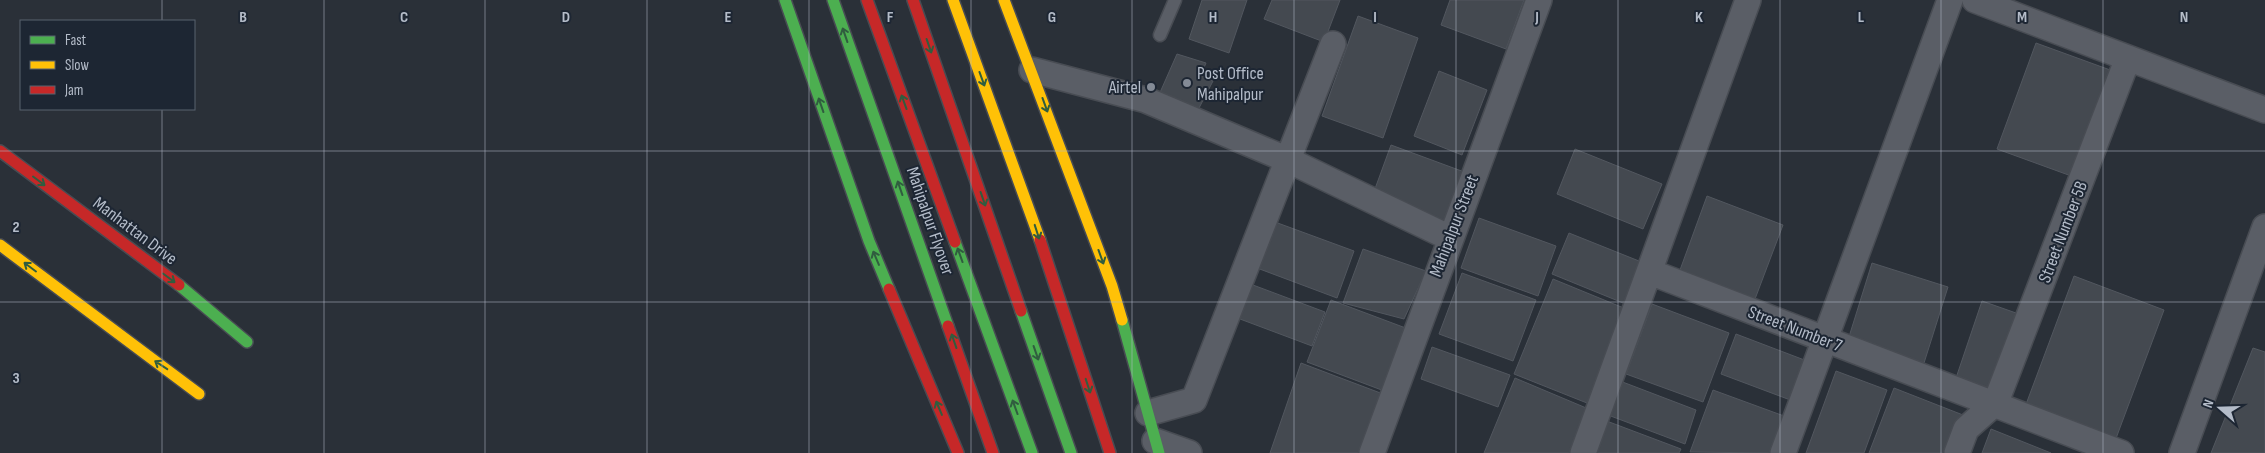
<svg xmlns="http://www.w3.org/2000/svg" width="2265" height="453" viewBox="0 0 2265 453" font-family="'Sofia Sans Condensed',sans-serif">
<rect width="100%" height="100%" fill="#2a3038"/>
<path fill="#444950" stroke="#52575f" d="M1202 0H1247L1229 53 1189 39Z
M1272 0H1340L1324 42 1264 19Z
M1450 0H1524L1506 49 1441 25Z
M1358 16 1418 38 1383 138 1322 116Z
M2036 43 2113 71 2074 177 1997 149Z
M1177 54 1206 63 1201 75 1213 81 1199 108 1158 97Z
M1439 71 1487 90 1462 155 1414 136Z
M1391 145 1467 173 1449 224 1372 197Z
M1575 149 1662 184 1643 229 1557 194Z
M1707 196 1783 225 1755 299 1680 270Z
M1479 218 1556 246 1538 296 1461 268Z
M1275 222 1354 251 1337 298 1257 268Z
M1569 233 1649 265 1633 307 1552 274Z
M1363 249 1426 271 1404 319 1343 303Z
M1872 263 1948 287 1924 363 1848 340Z
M1462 273 1536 300 1513 361 1439 334Z
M2074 276 2164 310 2115 441 2025 407Z
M1553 279 1631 311 1592 405 1514 374Z
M1245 282 1325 312 1312 346 1232 316Z
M1331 300 1411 330 1387 392 1307 362Z
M1982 301 2016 313 1989 390 1956 378Z
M1652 304 1729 333 1703 402 1626 374Z
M1736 334 1807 361 1793 401 1721 374Z
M1432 347 1510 375 1498 407 1421 379Z
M2253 348 2265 352V453H2211Z
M1301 363 1383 394 1363 453H1270Z
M1836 371 1887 390 1864 453H1806Z
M1515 378 1591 410 1573 453H1484Z
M1620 381 1696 410 1685 444 1608 415Z
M1894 388 1963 415 1949 453H1869Z
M1713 390 1784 416 1770 453 1690 452Z
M1604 420 1681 449 1679 453H1592Z
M1991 429 2051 453H1982Z"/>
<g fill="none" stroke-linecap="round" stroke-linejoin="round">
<defs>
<path id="lane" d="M1160 35 1175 0"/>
<path id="street" d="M1975 0 2265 110
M1032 70 1146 100 1288 160 1450 238
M1650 272 2121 453
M1148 413 1194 400 1333 44
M1155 441 1189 453
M1372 453 1539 0
M1583 453 1748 0
M1783 453 1950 0
M1957 453 1966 429 1994 404 1999 394 2128 58
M2182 453 2265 227"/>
<path id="fast" d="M785 0 869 241 889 289
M833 0 948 326
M955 242 1032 453
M179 285 247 342
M1021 311 1071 453
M1122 320 1159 453"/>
<path id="slow" d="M953 0 1040 240
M1004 0 1112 286 1122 320
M0 245 199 394"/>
<path id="jam" d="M867 0 955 242
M913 0 1021 311
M0 151 179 285
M1040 240 1110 453
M889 289 958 453
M948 326 993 453"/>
</defs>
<use href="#lane" stroke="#484c53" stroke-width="15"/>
<use href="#street" stroke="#484c53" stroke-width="28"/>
<use href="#fast" stroke="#484c53" stroke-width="14"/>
<use href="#slow" stroke="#484c53" stroke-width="14"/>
<use href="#jam" stroke="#484c53" stroke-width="14"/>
<use href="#lane" stroke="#5a5e66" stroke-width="12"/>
<use href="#street" stroke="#5a5e66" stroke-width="25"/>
<use href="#fast" stroke="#4caf50" stroke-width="11"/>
<use href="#slow" stroke="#ffc107" stroke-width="11"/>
<use href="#jam" stroke="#c62828" stroke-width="11"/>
</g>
<defs><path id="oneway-shaft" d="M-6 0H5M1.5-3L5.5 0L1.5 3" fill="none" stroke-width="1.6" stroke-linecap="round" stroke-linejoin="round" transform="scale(1.25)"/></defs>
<g stroke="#305d3f">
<use href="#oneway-shaft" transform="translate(845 35) rotate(-109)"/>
<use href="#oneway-shaft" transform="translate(929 46) rotate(71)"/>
<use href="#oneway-shaft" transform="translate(982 79) rotate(70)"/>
<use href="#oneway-shaft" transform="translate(904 102) rotate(-110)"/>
<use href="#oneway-shaft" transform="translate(821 105) rotate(-109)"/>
<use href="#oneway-shaft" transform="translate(1045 105) rotate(70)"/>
<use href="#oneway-shaft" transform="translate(39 181) rotate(37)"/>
<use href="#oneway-shaft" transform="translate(900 188) rotate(-109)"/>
<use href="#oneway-shaft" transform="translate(983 199) rotate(71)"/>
<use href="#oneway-shaft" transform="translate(1037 232) rotate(72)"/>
<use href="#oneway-shaft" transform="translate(960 255) rotate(-110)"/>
<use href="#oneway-shaft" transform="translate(1101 257) rotate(70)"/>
<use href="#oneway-shaft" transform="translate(876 258) rotate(-113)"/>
<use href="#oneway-shaft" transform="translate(30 267) rotate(-143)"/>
<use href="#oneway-shaft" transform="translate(169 278) rotate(37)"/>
<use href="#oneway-shaft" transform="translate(954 341) rotate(-109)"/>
<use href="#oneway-shaft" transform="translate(1036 353) rotate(71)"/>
<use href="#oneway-shaft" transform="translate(161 365) rotate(-147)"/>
<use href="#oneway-shaft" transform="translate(1088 386) rotate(72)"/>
<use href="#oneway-shaft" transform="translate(1015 407) rotate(-110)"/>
<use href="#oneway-shaft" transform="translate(939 408) rotate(-113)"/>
</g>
<path fill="none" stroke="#b4bcc9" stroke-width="1" stroke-opacity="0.55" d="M162 0V21M324 0V453M485 0V453M647 0V453M809 0V453M971 0V453M1132 0V453M1294 0V453M1456 0V453M1618 0V453M1780 0V453M1941 0V453M2103 0V453M162 109V453M0 151H2265M0 302H2265"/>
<g fill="#848b96" stroke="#1d2633" stroke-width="2">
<circle cx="1187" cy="83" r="5"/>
<circle cx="1151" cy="87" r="5"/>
</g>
<g text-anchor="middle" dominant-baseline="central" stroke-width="4" stroke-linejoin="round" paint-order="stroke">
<g font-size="18" fill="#b4bcc9" stroke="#1d2633" text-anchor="start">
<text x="1197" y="73">Post Office<tspan x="1197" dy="21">Mahipalpur</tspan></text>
<text x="1141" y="87" text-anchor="end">Airtel</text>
</g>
<g font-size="18" fill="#b4bcc9" stroke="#1d2633">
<text transform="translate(930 221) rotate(71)">Mahipalpur Flyover</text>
<text transform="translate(1454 226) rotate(-69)">Mahipalpur Street</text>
<text transform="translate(135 231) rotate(37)">Manhattan Drive</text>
<text transform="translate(2063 232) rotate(-69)">Street Number 5B</text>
<text transform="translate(1795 329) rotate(21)">Street Number 7</text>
</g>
</g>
<g font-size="16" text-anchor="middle" font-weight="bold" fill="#b4bcc9" stroke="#1d2633" stroke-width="4" stroke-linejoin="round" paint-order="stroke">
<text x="243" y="22">B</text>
<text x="404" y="22">C</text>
<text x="566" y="22">D</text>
<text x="728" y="22">E</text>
<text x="890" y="22">F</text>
<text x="1052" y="22">G</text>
<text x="1213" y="22">H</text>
<text x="1375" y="22">I</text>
<text x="1537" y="22">J</text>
<text x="1699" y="22">K</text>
<text x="1861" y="22">L</text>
<text x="2022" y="22">M</text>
<text x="2184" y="22">N</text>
<text x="16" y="232">2</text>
<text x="16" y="383">3</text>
</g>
<rect x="20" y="20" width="175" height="90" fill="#1d2633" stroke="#59626f"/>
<rect x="30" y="36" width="25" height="8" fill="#4caf50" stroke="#59626f"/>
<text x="65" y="45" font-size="15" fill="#b4bcc9">Fast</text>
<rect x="30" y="61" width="25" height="8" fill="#ffc107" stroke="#59626f"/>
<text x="65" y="70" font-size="15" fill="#b4bcc9">Slow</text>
<rect x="30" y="86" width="25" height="8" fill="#c62828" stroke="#59626f"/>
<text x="65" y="95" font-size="15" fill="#b4bcc9">Jam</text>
<g transform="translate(2220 408) rotate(290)" stroke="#1d2633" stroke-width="4" paint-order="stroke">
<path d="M0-4L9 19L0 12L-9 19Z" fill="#b4bcc9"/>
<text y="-8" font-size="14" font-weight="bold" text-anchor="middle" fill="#b4bcc9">N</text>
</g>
</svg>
